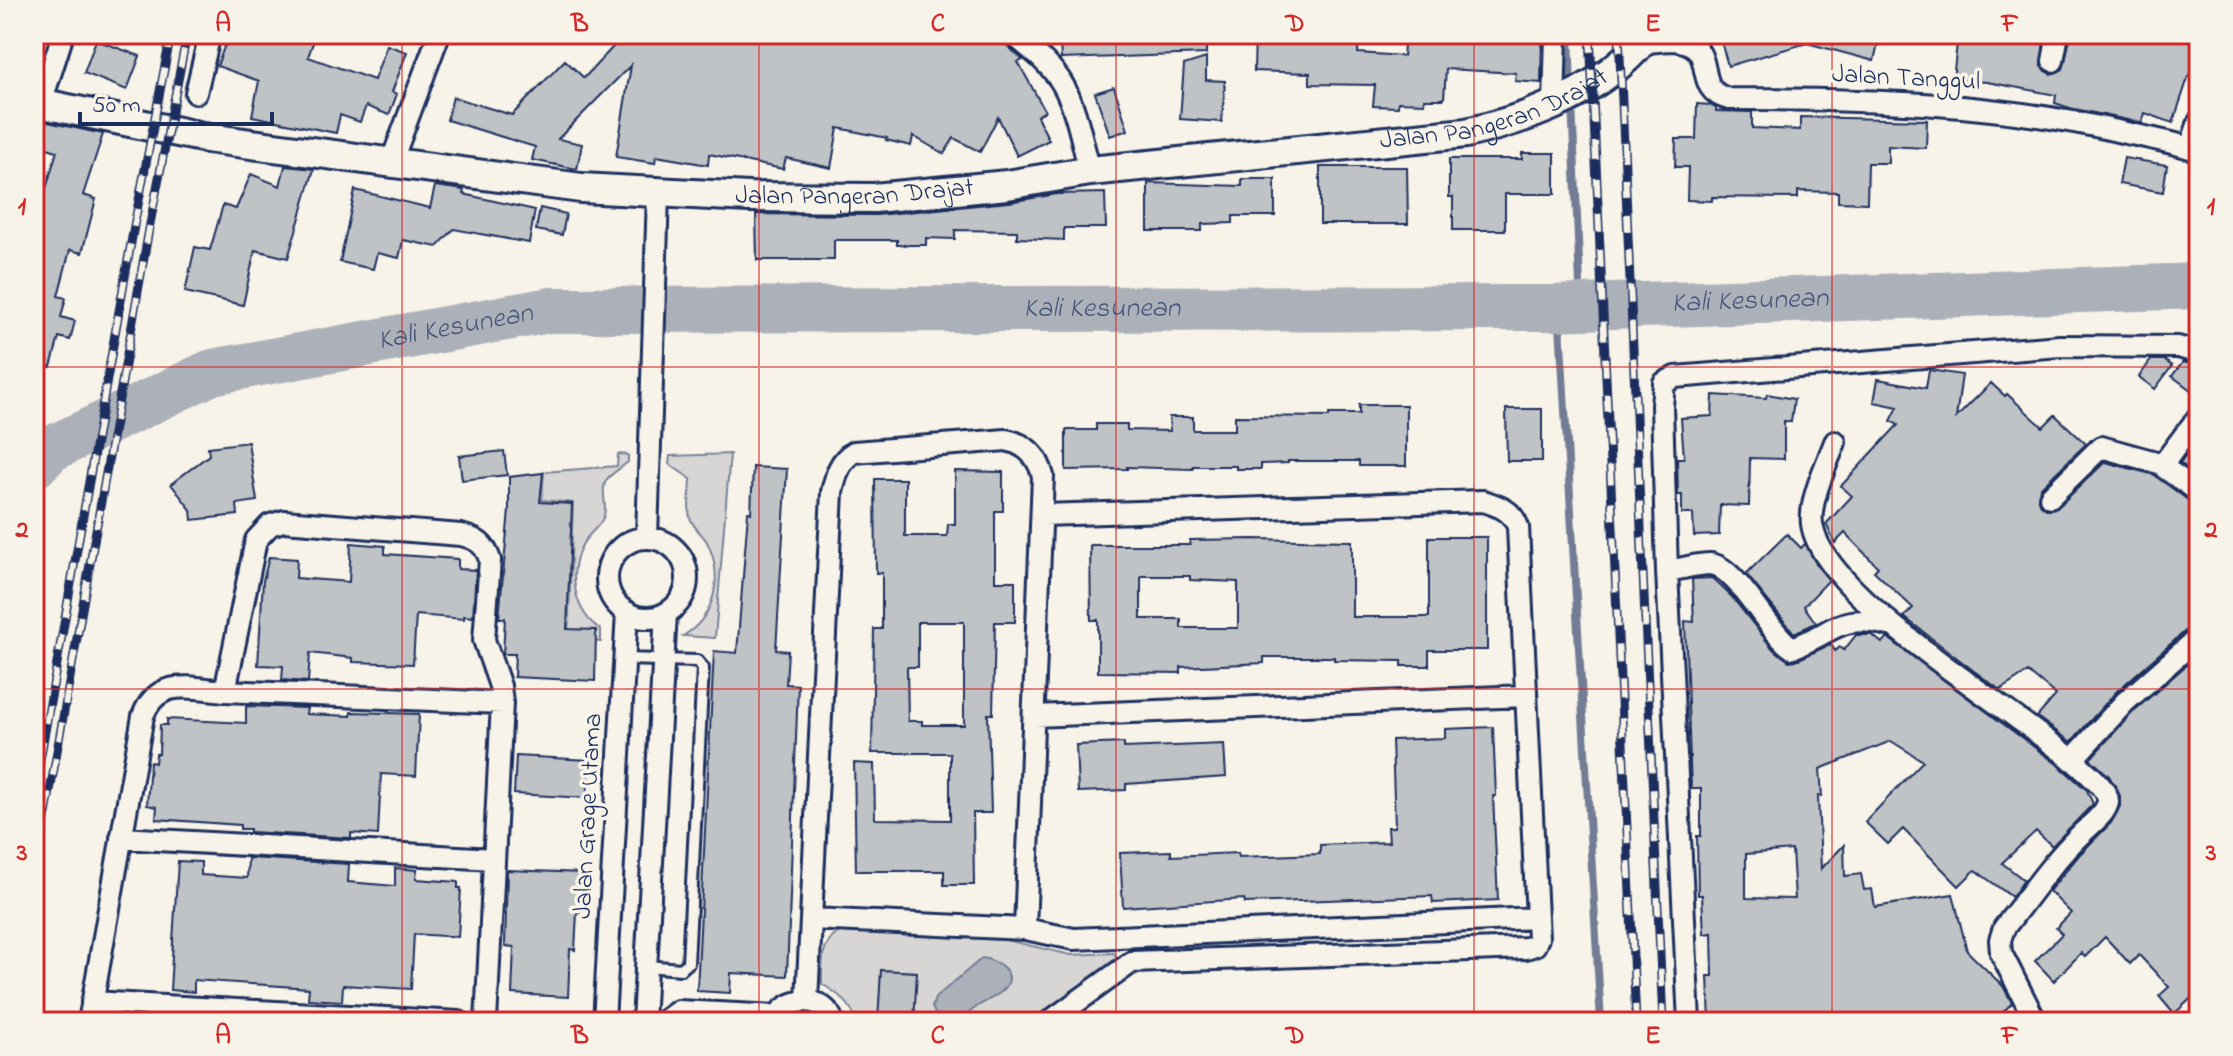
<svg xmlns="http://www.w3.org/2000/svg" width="2233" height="1056" viewBox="0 0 2233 1056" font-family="'Indie Flower',sans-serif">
<rect width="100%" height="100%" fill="#f7f3e8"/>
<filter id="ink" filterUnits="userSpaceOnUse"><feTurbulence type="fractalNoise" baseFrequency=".0125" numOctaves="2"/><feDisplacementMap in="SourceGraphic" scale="16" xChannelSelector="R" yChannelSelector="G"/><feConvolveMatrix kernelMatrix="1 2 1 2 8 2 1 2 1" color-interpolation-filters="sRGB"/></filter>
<g filter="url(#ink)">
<path fill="#d7d6d4" stroke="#798299" stroke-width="2" d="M618 454 628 455V462C622 467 614 472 608 478 598 489 610 508 602 520 597 529 587 535 582 545 567 574 574 612 601 630V642L568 640 573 503 542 500 544 472 617 466Z
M730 454 715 638 683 636C716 616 724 576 707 542 703 535 696 530 692 522 686 513 691 490 691 479L669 464 670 456Z
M843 930 1006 940 1071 955 1114 953 1118 959 1030 1022H856C852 1003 838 994 822 984 822 962 820 941 843 930Z"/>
<path fill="#acb0b9" stroke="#727c95" stroke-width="2" d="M982 958C994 960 1017 970 1006 987 999 997 983 1001 974 1009 969 1012 965 1018 960 1022H939L932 1007 935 998Z"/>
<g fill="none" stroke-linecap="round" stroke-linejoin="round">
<path stroke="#727c95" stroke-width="8" d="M1569 34 1571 89
M1572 103 1581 307
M1559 308 1601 1022"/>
<path stroke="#acb0b9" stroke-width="46" id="s1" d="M34 466 51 449 212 372 550 310 1553 308 2199 286"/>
</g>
<path fill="#c0c3c5" stroke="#1b2f5e" stroke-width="2" fill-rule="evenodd" d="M229 34H316L308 57 374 80 387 45 407 52 392 92 397 94 389 115 366 106 360 122 340 115 336 133 252 116 259 81 217 66Z
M625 34H1000L1004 43 1023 60 1018 62 1045 111 1037 116 1049 140 1017 156 998 117 980 152 954 138 944 154 913 136 911 146 886 140 887 138 838 128 831 168 786 158 783 169 709 154 708 165 656 156 655 163 616 157 631 65 558 139 582 144 577 169 532 160 535 147 447 120 453 97 512 115 565 60 584 78Z
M1073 34H1101V39L1155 34H1206V54L1061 59 1060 42 1074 41Z
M1255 34H1359L1358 53 1403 56 1405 34H1542L1541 83 1515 81 1516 73 1446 69 1444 99H1425L1424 103 1398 102V107L1373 106 1375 85 1310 84V73L1254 71Z
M1719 34H1880L1874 61 1807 43 1728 66Z
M1958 34H2045L2041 65 2045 71 2051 74 2063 69 2071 34H2199V78L2189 75 2173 123 2145 113 2142 123 2070 108 2055 103 2056 95 1987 82 1953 80Z
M96 40 140 56 127 90 84 73Z
M1206 58V80L1225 81 1222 122 1180 119 1184 65Z
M1114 87 1128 130 1110 136 1095 93Z
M1697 104 1710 105 1716 108V111L1752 112V128L1800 130V117L1927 120 1926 148 1888 146V163H1868L1867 203 1838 202V192L1798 191V198L1712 197V201L1687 200 1688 167H1675L1676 139H1696Z
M34 119 103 134 83 195 96 199 82 253 70 250 58 296 66 298 61 317 75 321 70 340 59 337 51 367 34 362V230L57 151 34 144Z
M1522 153H1555V194H1505V230H1453V197H1449V159H1522Z
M2124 158 2167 165 2163 192 2119 184Z
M285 166 314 169 288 258 255 250 243 305 185 292 195 247 210 250 223 205 236 209 251 174 280 186Z
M1320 167H1407L1408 224H1320Z
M1242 179H1275V216H1233V223L1202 224V231H1148V183L1242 186Z
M435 186 464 190 463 194 535 210 529 243 454 229 437 247 403 240 399 258 377 253 373 269 340 262 355 190 430 208Z
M1105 193 1106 228H1064V240L1017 238V231L955 230V239L926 238V245H897V240H834V260H757L756 214 876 215 1009 202 1057 194Z
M540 208 566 214 562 235 536 230Z
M2151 360H2164L2172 366 2155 389 2139 377Z
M2183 362 2199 366V396L2172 376Z
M1929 370 1962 375 1956 418 1991 383 2005 396 2007 394 2043 427 2055 415 2086 444 2040 488 2038 501 2046 509 2059 506 2105 462 2155 475 2192 503 2199 505V624L2190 627 2116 692 2071 742 2037 717 2056 695 2028 672 2000 690 1974 671 1904 617 1913 608 1874 571 1878 567 1845 533 1835 543 1826 524 1852 496 1841 486 1898 425 1891 421 1898 407 1874 402 1878 379 1926 388Z
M1767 394 1794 399 1791 422 1784 421V459L1750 458 1749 506 1720 505 1719 535 1694 536 1693 514H1682V495H1678L1677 458H1684L1681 418 1712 416 1713 395 1766 398Z
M1359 405H1406V466H1359V461H1288V463L1261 464V469H1236V466H1193V469L1127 467V469L1066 470V430H1096V424H1127V430L1170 431 1169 417H1193V430H1235V416L1329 417V414H1359Z
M1506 409H1542V461H1507Z
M2199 438V476L2180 463Z
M248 442 257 501 237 504 238 515 192 520 191 510 171 484 209 455 208 447Z
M504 451 507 475 462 480 459 456Z
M753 467 787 469 776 650 788 651 786 684 798 685 787 976 731 973 730 993 697 991 714 651 737 653 748 512 751 513Z
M955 471 1003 472V511H995V581H1015V622H995L993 714H988L991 813H973L974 885H944V871H856L854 763 874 764 875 819 950 820V753H872L874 629H882V573H876L875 479H905V536H947L948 524H955ZM918 622H964V725H922V721H908L907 667H918Z
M543 473 540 502 572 504 567 629 596 630 595 681 514 677 515 654H503L505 618H499L509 510V477Z
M1787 534 1801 548 1806 543 1817 566 1829 580 1804 606 1816 623 1794 633 1746 574Z
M1429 537H1487V650H1429V666H1402V661L1334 660V657H1264V663L1181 667V673L1098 672V620H1091L1090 545H1190V540L1254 539 1352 541V617H1429ZM1141 576H1190V580L1238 582V628H1181V619H1141Z
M351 543 385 546V554L458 559V569L476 570 473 617 464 616V619L416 615 413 664 353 662V658L310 653 308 682 282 680 283 666 258 665 263 581 269 557 297 559 296 578 349 582Z
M1712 578 1731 596 1773 649 1789 661 1797 660 1831 644 1835 651 1840 647 1844 650 1856 635H1872L1882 643 1888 638 2057 764 2087 790 2093 804 2052 846 2036 831 2002 863 2024 880 2012 897 1975 870 1959 886 1903 829 1888 844 1865 822 1923 761 1891 741 1820 769 1822 796H1818L1821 869 1844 845 1845 876 1861 874 1864 890 1872 889 1875 907 1953 894 1967 951 2003 986 2012 1003 1993 1022H1710L1708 976H1713L1712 933 1704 934 1702 895H1698L1697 836H1701V789H1691L1685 621 1694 622 1692 579ZM1792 850 1795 899 1746 898V854Z
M2199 654V991L2174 1014 2159 996 2169 987 2139 955 2130 964 2105 937 2085 957 2081 953 2054 981 2035 961 2062 934 2056 928 2071 913 2049 891 2080 854 2111 823 2120 806V796L2109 776 2090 759 2134 711Z
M246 706 307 708 306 714 351 716V712L419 714 416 776 381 774 378 835 351 833V838L250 832V829H240V825L156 819 157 807 147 805 150 762 155 763 156 754H159L160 725H167V719L246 723Z
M1493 727 1496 796H1493L1498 900 1433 903 1432 896 1245 903 1244 899 1123 907 1120 853 1171 851V856L1238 853 1239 857 1320 854V845L1389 842 1388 827H1395L1392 740 1445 738V729Z
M1124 743V748L1224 744 1226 777 1126 784V790L1078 792 1076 745Z
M516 756 589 760 587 798 514 794Z
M248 858 349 864 348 882 395 886V868L417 870 416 879 458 882V888H461L458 937 414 934 411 989 343 985 342 1001 308 999 309 988 194 980V992L170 990 178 861 201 862V875L247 878Z
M507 870 583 873 581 912H577L575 950 570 949 568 997 512 994 514 947 505 946Z
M881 970 917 972 914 1022H878Z"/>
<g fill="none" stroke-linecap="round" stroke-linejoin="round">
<defs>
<path id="lane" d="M624 659 697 661 703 668 688 963 681 969 646 966"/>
<path id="street" d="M1013 34C1030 49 1052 65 1063 85 1077 110 1082 143 1090 171
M1642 42C1652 42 1664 40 1674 40 1723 45 1688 89 1729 99 1861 99 1993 102 2122 132 2148 138 2175 142 2199 151
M2053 61 2058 34
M196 93 210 34
M41 103 63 34
M1554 105 1556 34
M2190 148 2199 122
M391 163 439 34
M2199 416 2163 464 2166 469 2199 492
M1835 442C1827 464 1809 500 1812 524 1824 614 2113 762 2108 802 2106 814 2089 826 2081 834 2052 862 2029 896 2004 928L2000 940 2001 953 2036 1022
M2050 497 2101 447 2163 464
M1042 515 1483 501C1499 506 1512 510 1518 527L1538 938 1535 945 1526 948 1132 962 1049 1022
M647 537 658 194
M607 578a40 40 0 1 1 80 0a40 40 0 1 1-80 0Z
M1667 571C1681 569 1697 564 1710 564 1736 566 1768 632 1792 648 1837 632 1836 613 1889 625
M225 691 502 703
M1034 716 1526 696
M2072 760 2125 702 2199 637
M121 838 494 859
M812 919 1025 929 1074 939 1537 918
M807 1001 832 492C836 475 839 461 854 452L1006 440C1026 444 1038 456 1043 476L1025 929
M92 1002 459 1022
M89 1022 143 716C158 677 190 688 225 691L256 540 270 525 284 521 461 535C477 539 485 544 490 560L484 640 500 686 502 703 486 1022
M604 1022 627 612
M643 1022 666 613
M663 1022 678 1011 777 1016
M774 1022C785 996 824 993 833 1022
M1689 1022 1667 571 1662 406 1664 383 1675 377 2060 346 2178 347 2199 353"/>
<g id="secondary">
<path id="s2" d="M34 102 207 138 581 188 749 197 874 198 1007 185 1090 171 1466 133C1532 118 1606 90 1648 34"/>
</g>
</defs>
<use href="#lane" stroke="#1b2f5e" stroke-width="16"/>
<use href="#street" stroke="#1b2f5e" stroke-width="26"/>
<use href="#secondary" stroke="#1b2f5e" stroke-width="34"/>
<use href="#lane" stroke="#f7f3e8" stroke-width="10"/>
<use href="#street" stroke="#f7f3e8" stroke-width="20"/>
<use href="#secondary" stroke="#f7f3e8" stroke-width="28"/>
<defs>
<path id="rail" d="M1590 34 1636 1022
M1619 34 1663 1022
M34 794 134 226 171 34
M34 882 149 229 187 34"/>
</defs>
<use href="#rail" stroke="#1b2f5e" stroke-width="9"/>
<use href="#rail" stroke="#f7f3e8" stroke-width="6" stroke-dasharray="18" stroke-linecap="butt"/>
</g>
</g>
<path fill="none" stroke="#d62828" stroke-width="2" stroke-opacity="0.55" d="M402 34V1022M759 34V1022M1116 34V1022M1474 34V1022M1832 34V1022M34 367H2199M34 689H2199"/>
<g text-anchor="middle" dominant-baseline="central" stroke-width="7" stroke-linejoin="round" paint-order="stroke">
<g font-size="26" fill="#1b2f5e" stroke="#f7f3e8">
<text transform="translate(1906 79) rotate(3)">Jalan Tanggul</text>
<text stroke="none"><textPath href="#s2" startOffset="1476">Jalan Pangeran Drajat</textPath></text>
<text stroke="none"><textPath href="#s2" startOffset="828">Jalan Pangeran Drajat</textPath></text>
<text transform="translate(589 816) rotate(-87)">Jalan Grage Utama</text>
</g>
<g font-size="28" font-style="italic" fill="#465679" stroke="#f7f3e8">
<text stroke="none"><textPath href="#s1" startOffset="1746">Kali Kesunean</textPath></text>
<text stroke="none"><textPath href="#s1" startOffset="1098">Kali Kesunean</textPath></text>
<text stroke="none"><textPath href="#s1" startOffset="450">Kali Kesunean</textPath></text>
</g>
</g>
<rect width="2233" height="1056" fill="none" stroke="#f7f3e8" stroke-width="88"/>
<path d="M80 112v12h192v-12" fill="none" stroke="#1b2f5e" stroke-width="4"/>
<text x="92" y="112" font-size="24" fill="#1b2f5e" stroke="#f7f3e8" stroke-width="6" paint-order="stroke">50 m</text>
<rect x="44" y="44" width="2145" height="968" fill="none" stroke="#d62828" stroke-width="3"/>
<g font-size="26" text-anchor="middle" font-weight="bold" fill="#d62828">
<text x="223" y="31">A</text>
<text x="580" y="31">B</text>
<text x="938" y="31">C</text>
<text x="1295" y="31">D</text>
<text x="1653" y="31">E</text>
<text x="2010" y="31">F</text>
<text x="22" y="214">1</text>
<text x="2211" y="214">1</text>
<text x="22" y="537">2</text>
<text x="2211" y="537">2</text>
<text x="22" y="860">3</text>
<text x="2211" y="860">3</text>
<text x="223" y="1043">A</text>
<text x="580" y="1043">B</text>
<text x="938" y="1043">C</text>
<text x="1295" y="1043">D</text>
<text x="1653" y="1043">E</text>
<text x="2010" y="1043">F</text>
</g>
</svg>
